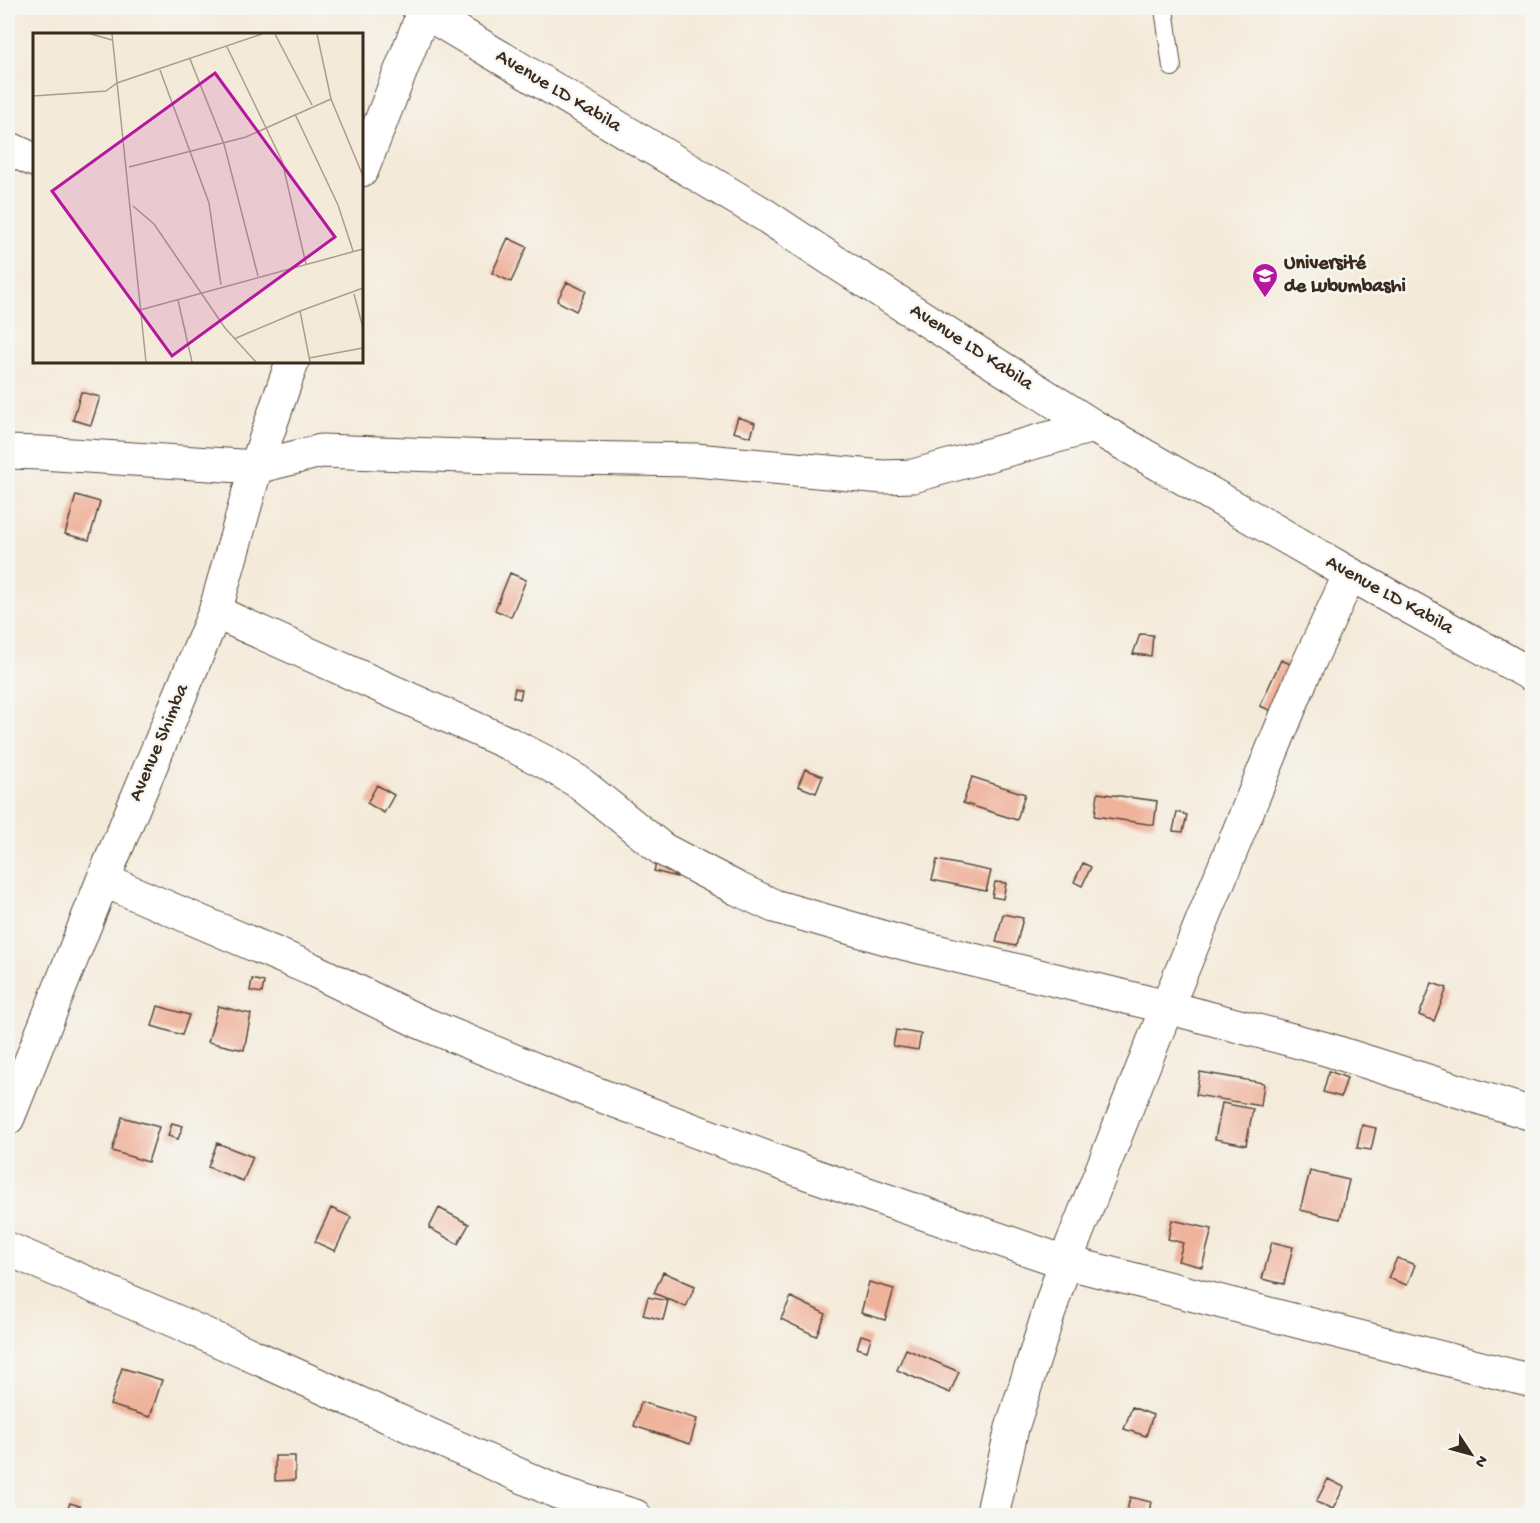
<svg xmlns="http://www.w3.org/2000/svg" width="1540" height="1523" viewBox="0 0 1540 1523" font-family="'Gochi Hand',sans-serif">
<rect width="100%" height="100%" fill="#f6f6f2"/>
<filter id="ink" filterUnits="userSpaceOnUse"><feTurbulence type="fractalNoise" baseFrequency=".0167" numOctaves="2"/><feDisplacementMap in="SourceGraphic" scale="12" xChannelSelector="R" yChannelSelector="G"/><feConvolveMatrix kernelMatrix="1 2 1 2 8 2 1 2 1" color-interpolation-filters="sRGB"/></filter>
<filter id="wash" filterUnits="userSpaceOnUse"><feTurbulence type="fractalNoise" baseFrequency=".008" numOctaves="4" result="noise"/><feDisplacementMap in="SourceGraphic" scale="24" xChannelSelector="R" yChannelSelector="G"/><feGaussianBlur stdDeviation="1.35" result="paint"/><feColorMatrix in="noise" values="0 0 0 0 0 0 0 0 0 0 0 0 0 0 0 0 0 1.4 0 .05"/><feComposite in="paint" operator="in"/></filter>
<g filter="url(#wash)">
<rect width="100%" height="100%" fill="#f4ead9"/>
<g id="blocks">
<path fill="#efb39c" d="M508 238 527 247 511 282 492 273Z
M567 282 586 291 576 311 557 301Z
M81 392 100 397 91 425 73 420Z
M738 417 755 423 751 437 733 432Z
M76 495 100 502 89 540 65 534Z
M510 573 526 580 511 617 495 610Z
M1140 634 1153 635 1151 656 1133 654Z
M1281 660 1297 667 1277 713 1260 706Z
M515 688 522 690 520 699 513 697Z
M805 769 823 776 816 793 798 786Z
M972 777 1025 794 1017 820 963 803Z
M377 785 394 795 384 813 367 803Z
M1098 793 1157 801 1154 825 1095 816Z
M1177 812 1187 815 1183 832 1173 831Z
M658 858 680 864 677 877 654 871Z
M937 860 991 871 986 891 932 880Z
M1083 863 1091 867 1082 886 1074 882Z
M995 882 1006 883 1003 899 992 897Z
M1003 914 1023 918 1016 946 996 942Z
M252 979 264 982 262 993 250 991Z
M1432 983 1447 988 1434 1021 1419 1015Z
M158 1006 189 1015 182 1035 152 1026Z
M218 1006 251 1014 244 1050 208 1042Z
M896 1030 921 1034 918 1050 893 1046Z
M1329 1071 1347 1078 1341 1097 1323 1092Z
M1200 1072 1264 1083 1261 1106 1196 1095Z
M1222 1103 1253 1109 1246 1145 1215 1139Z
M122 1117 159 1127 148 1162 112 1151Z
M172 1123 183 1126 178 1139 168 1136Z
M1362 1125 1376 1128 1371 1150 1357 1148Z
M217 1143 253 1157 243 1181 208 1167Z
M1310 1171 1349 1180 1340 1219 1300 1210Z
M331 1208 351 1217 335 1251 315 1242Z
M439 1208 469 1224 458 1244 429 1228Z
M1172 1220 1212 1229 1202 1267 1178 1261 1183 1243 1168 1239Z
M1272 1242 1293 1247 1284 1284 1262 1279Z
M1397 1258 1415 1265 1407 1285 1388 1278Z
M663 1272 695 1286 686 1307 654 1293Z
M869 1282 894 1289 885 1320 861 1313Z
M648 1297 668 1301 663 1320 643 1315Z
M791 1297 826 1314 816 1336 781 1319Z
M861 1335 871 1338 867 1351 857 1348Z
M906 1349 959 1372 950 1393 897 1370Z
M122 1368 162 1380 150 1417 110 1405Z
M641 1402 697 1419 690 1444 634 1426Z
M1132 1407 1153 1415 1146 1436 1124 1429Z
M275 1456H295V1480L275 1481Z
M1328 1479 1344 1487 1333 1509 1316 1502Z
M1130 1497 1151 1502 1148 1516H1126Z
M70 1503 80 1506 77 1516H65Z"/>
</g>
</g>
<g filter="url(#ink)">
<use href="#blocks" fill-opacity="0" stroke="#57473a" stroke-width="1.5"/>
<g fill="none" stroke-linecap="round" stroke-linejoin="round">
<defs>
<path id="lane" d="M1164 8 1172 67"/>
<path id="street" d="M418 8 763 214 843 267 1093 426 1350 574 1532 675
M8 148 34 160
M362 170 424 11
M8 452 41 453 256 467 321 451 493 457 695 460 883 477 913 476 1093 426
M215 612 510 744 545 762 577 781 662 849 738 889 774 906 903 943 1167 1007 1326 1049 1532 1114
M103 880 311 969 420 1022 573 1085 810 1174 1065 1262 1532 1381
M8 1118 103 880 215 612 256 467 292 362
M8 1249 175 1321 557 1492 635 1516
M992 1516 1012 1428 1065 1262 1167 1007 1301 680 1350 574"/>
</defs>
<use href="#lane" stroke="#57473a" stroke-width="20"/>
<use href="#street" stroke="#57473a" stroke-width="35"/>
<use href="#lane" stroke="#fff" stroke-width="18"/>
<use href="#street" stroke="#fff" stroke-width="33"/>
</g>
</g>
<defs>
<symbol id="university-pin" viewBox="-11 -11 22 30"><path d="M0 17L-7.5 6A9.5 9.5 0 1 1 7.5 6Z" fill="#b5179e" stroke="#f6f6f2"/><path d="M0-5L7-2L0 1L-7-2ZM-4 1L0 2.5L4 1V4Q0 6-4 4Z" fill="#fff"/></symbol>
</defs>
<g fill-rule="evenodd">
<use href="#university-pin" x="1250" y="261" width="30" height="40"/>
</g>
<g text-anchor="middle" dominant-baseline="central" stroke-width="5" stroke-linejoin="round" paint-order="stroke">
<g font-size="20" fill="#3b2a1e" stroke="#f6f6f2">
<text transform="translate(558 92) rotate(31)">Avenue LD Kabila</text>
<text transform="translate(971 348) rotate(33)">Avenue LD Kabila</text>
<text transform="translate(1389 596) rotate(29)">Avenue LD Kabila</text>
<text transform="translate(160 743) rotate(-67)">Avenue Shimba</text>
</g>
<g font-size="20" font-weight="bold" fill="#3b2a1e" stroke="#f6f6f2" text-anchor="start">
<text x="1284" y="264">Université<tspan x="1284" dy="23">de Lubumbashi</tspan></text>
</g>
</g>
<g transform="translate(33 33)">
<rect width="330" height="330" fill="#f4ead9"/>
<path fill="none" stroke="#aa9d8e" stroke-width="1.5" d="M58 1 79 7M79 1 113 329M242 1 279 72M284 1 298 66 330 143M194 14 249 128 273 231M157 26 191 111 225 243M127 37 176 170 188 252M0 63 73 58 84 50 229 1M262 81 305 172 320 218M96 134 213 104 298 66M100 173 121 191 192 295 223 329M321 261 330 295M145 267 159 329M107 277 330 216M201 306 267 278M276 325 330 315M277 329 267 278 330 255"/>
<path fill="#b5179e" fill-opacity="0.15" stroke="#b5179e" stroke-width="3" d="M182 40 302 204 139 323 19 158Z"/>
<rect width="330" height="330" fill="none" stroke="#3b2a1e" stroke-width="3"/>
</g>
<rect width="1540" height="1523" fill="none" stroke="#f6f6f2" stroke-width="30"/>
<g transform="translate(1471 1454) rotate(126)" stroke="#f6f6f2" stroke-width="4.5" paint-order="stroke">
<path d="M0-4.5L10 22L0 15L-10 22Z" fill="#3b2a1e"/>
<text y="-9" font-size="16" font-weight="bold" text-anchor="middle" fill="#3b2a1e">N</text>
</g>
</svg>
